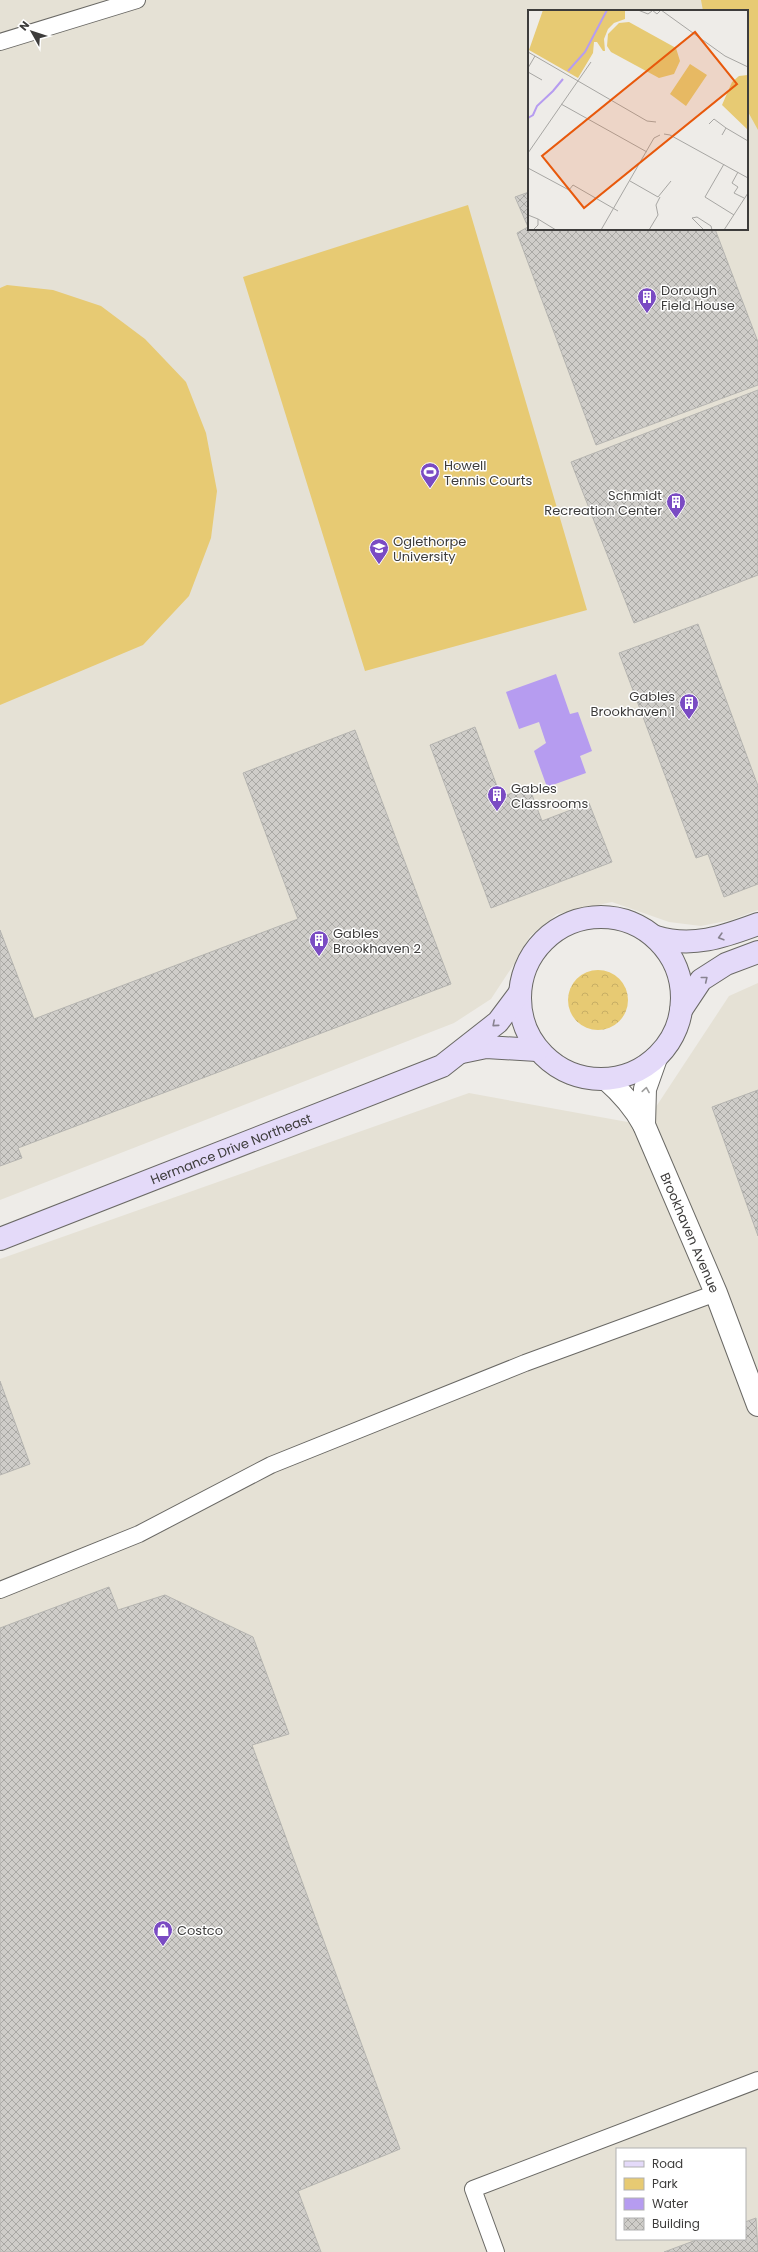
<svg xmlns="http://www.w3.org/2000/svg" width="758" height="2252" viewBox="0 0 758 2252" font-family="Poppins,sans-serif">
<defs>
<pattern id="forest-crowns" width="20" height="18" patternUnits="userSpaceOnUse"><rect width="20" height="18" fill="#e7ca73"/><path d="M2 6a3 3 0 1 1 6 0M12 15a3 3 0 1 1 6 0" fill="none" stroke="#c7ae64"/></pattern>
<pattern id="building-cross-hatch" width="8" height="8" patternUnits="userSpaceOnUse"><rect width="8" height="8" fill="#cfcdc9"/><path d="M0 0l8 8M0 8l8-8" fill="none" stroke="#a9a8a4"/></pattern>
</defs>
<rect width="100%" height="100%" fill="#eeece8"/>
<path fill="#e5e1d5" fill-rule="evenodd" d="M0 0H758V910L731 920 701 926 669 922 612 902 557 914 530 936 516 961 491 999 454 1023 0 1200ZM529 11H747V229H529Z
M758 983V2252H0V1259L469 1093 644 1125 729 996ZM617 2149H745V2239H617Z"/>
<path fill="#e7ca73" d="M701 0H758V130L747 110V11H703Z
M468 205 587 610 365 671 243 277Z
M7 285 53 290 101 306 145 339 186 382 206 433 217 491 211 538 189 596 143 645 0 705V288Z"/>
<path fill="url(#forest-crowns)" d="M568 1000a30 30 0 1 1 60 0a30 30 0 1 1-60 0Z"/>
<path fill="#b69cf0" d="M556 674 570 714 578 712 592 751 580 756 586 773 547 787 534 751 546 743 539 722 519 729 506 692Z"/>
<path fill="url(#building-cross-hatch)" stroke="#b5b4b0" d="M529 192V229H715L758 342V385L596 445 517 233 528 227 515 197Z
M758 390V575L634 623 571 462Z
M698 624 758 786V884L724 897 708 854 696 858 619 653Z
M475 727 501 797 529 787 542 821 589 803 612 862 491 908 430 745Z
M355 730 451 984 18 1148 22 1158 0 1166V930L34 1019 298 919 243 773Z
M758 1090V1236L712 1107Z
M0 1381 30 1464 0 1475Z
M109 1587 118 1610 165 1595 253 1637 289 1734 252 1745 400 2149 298 2191 321 2252H0V1628Z
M756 2218 758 2252H664L699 2239H745V2222Z"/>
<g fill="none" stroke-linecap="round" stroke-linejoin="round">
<defs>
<path id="lane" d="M0 42 137 0
M0 1590 139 1534 271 1465 525 1363 716 1293
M496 2252 473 2189 758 2080"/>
<g id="street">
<path id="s1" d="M656 1058 645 1089 644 1125 716 1293 758 1405"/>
<path d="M606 1079C622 1093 634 1106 644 1125"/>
</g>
<g id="secondary">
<circle cx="601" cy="998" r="81"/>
<path d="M656 937C692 948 723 937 758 924"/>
<path d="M681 1010 701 980 726 964 758 952"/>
<path d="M462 1052 486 1047 537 1050"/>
<path id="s2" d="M0 1239 442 1066 498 1022 519 994"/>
</g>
</defs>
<use href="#lane" stroke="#6a6965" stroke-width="18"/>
<use href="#street" stroke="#6a6965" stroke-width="24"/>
<use href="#secondary" stroke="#6a6965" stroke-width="24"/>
<use href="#lane" stroke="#fff" stroke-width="16"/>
<use href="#street" stroke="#fff" stroke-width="22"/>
<use href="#secondary" stroke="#e4daf9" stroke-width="22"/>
</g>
<defs><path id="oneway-chevron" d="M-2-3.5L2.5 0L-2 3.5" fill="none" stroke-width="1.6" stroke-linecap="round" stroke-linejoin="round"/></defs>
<g stroke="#888390">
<use href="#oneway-chevron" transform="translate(721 937) rotate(164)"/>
<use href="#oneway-chevron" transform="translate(705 979) rotate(-39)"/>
<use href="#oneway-chevron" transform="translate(495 1024) rotate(139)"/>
</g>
<use stroke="#9e9e9d" href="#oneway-chevron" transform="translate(646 1090) rotate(-81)"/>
<defs>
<symbol id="building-pin" viewBox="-11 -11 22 30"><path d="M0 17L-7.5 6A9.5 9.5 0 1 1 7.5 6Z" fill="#7a4bc3" stroke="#fff"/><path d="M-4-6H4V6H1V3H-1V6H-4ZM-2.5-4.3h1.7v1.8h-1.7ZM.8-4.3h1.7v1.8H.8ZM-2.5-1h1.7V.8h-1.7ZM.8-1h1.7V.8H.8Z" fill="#fff"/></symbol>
<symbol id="stadium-pin" viewBox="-11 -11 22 30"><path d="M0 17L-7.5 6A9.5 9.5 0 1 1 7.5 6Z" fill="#7a4bc3" stroke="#fff"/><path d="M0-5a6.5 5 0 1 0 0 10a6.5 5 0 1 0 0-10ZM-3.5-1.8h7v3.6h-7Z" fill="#fff"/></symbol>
<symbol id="university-pin" viewBox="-11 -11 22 30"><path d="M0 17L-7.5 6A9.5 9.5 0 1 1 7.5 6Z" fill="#7a4bc3" stroke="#fff"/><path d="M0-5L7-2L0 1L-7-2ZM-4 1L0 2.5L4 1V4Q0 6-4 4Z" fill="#fff"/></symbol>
<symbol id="shop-pin" viewBox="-11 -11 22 30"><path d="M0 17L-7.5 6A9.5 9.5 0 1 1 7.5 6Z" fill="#7a4bc3" stroke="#fff"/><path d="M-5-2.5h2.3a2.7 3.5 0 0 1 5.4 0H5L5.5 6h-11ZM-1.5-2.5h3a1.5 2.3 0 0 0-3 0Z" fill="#fff"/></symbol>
</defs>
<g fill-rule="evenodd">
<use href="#building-pin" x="636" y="286" width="22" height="30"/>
<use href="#stadium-pin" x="419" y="461" width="22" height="30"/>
<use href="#building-pin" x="665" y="491" width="22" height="30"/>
<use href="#university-pin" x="368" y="537" width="22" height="30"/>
<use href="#building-pin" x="678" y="692" width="22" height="30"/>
<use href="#building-pin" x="486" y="784" width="22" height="30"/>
<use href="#building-pin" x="308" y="929" width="22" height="30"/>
<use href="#shop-pin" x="152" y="1919" width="22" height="30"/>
</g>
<g text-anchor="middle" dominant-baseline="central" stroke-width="3" stroke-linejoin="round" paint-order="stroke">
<g font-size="13" fill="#3d3c3b" stroke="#fff" text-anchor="start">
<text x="661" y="290">Dorough<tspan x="661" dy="15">Field House</tspan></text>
<text x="444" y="465">Howell<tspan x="444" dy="15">Tennis Courts</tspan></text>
<text x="662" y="495" text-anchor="end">Schmidt<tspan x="662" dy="15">Recreation Center</tspan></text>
<text x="393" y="541">Oglethorpe<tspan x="393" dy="15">University</tspan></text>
<text x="675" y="696" text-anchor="end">Gables<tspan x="675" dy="15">Brookhaven 1</tspan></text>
<text x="511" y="788">Gables<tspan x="511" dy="15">Classrooms</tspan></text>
<text x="333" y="933">Gables<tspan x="333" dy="15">Brookhaven 2</tspan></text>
<text x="177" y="1930">Costco</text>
</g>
<g font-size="13" fill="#3d3c3b" stroke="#fff">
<text stroke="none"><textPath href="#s2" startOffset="248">Hermance Drive Northeast</textPath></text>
<text stroke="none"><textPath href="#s1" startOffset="186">Brookhaven Avenue</textPath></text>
</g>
</g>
<g transform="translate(528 10)">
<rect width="220" height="220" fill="#eeece8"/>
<path d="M101 12 148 38 152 51 146 64 131 68 83 42 79 36 80 24 91 13ZM162 54 179 65 158 96 142 84ZM220 65V120L194 95 204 72 211 66Z" fill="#e7ca73"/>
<path d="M15 0H97V9L86 13 80 19 76 29 77 41H75L69 32H66L65 43 50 68 1 40Z" fill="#e7ca73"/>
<path fill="none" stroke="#b69cf0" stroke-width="2" d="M40 61 57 42 79 0M0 108 5 105 9 96 25 81 35 69"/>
<path fill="none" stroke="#a7a6a3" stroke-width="1" d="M110 0 120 4 124 1M124 0 129 4 133 0M133 0 197 46 220 57M0 42 119 111 128 112M0 58 7 46M0 62 14 70M33 94 119 142M181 114 186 109 198 118M136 124 142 125 220 168M194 125 198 118 220 131M0 143 63 52M196 154 177 187 206 205M0 158 41 180 45 175 90 201M210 162 204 173 210 177 206 183 216 188M102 171 130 187 143 171M0 205 10 209V215L5 220M10 209 28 220M73 220 126 128 132 125M121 220 130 205 128 195 132 187M176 220 164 208 169 207 183 216 184 220M196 220 220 183"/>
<path fill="#e8590c" fill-opacity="0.15" stroke="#e8590c" stroke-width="2" d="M167 22 209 74 56 198 14 146Z"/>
<rect width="220" height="220" fill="none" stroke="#3d3c3b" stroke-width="2"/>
</g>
<rect x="616" y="2148" width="130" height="92" fill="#ffffff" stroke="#b1b1b1"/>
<rect x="624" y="2161" width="20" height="6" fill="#e4daf9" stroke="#b1b1b1"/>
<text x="652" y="2168" font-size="12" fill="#3d3c3b">Road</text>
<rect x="624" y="2178" width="20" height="12" fill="#e7ca73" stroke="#b1b1b1"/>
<text x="652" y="2188" font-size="12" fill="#3d3c3b">Park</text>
<rect x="624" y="2198" width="20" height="12" fill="#b69cf0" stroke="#b1b1b1"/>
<text x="652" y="2208" font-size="12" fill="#3d3c3b">Water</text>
<rect x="624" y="2218" width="20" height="12" fill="url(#building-cross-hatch)" stroke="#b1b1b1"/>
<text x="652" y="2228" font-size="12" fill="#3d3c3b">Building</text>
<g transform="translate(32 32) rotate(309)" stroke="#ffffff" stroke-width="3" paint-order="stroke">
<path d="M0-3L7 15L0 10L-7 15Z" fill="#3d3c3b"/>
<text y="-6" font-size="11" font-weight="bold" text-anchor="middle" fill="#3d3c3b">N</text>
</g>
</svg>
